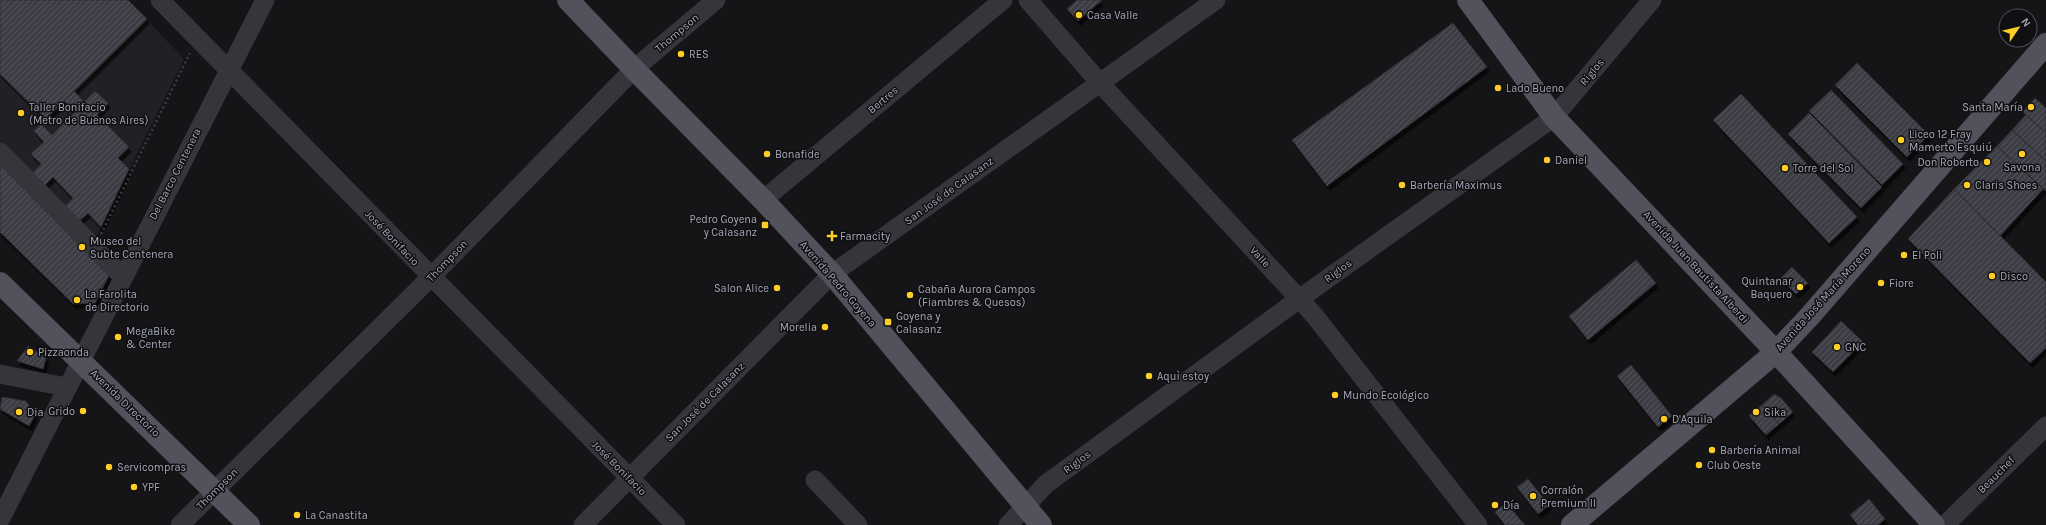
<svg xmlns="http://www.w3.org/2000/svg" width="2046" height="525" viewBox="0 0 2046 525" font-family="Karla,sans-serif">
<defs>
<pattern id="building-hatch" width="6" height="6" patternUnits="userSpaceOnUse"><rect width="6" height="6" fill="#3e3e44"/><path d="M-1 1l2-2M0 6l6-6M5 7l2-2" fill="none" stroke="#57575d"/></pattern>
<filter id="shadow"><feDropShadow dx="2.5" dy="4.5" stdDeviation="0" flood-color="#0009"/></filter>
</defs>
<rect width="100%" height="100%" fill="#151417"/>
<path fill="#212024" d="M0 0H128L184 59 95 239 0 164Z"/>
<path fill="url(#building-hatch)" stroke="#2f2e33" filter="url(#shadow)" d="M0 0H128L147 19 46 119 0 74Z
M1077 0H1102L1078 21 1067 9Z
M1453 23 1487 67 1327 186 1292 140Z
M1857 63 1929 135 1907 157 1835 85Z
M1831 90 1903 164 1882 185 1809 111Z
M74 91 84 102 95 91 108 103 97 115 129 147 118 158 129 169 101 227 88 213 78 222 64 208 73 198 53 177 43 187 31 175 41 164 31 154 44 142 34 131 41 124 52 135 75 112 64 101Z
M1741 94 1857 217 1829 243 1713 120Z
M2035 98 2046 108V133L2023 112Z
M1809 113 1882 187 1861 208 1788 134Z
M2026 115 2046 133V161L2012 130Z
M2012 130 2046 161V191L1997 146Z
M1997 146 2043 189 2000 236 1954 189Z
M0 164 110 273 95 303 73 304 0 232Z
M1954 189 2046 282V348L2030 363 1908 239Z
M1636 260 1656 283 1588 340 1569 316Z
M1792 267 1808 283 1796 294 1780 279Z
M1841 321 1863 342 1833 372 1812 352Z
M28 346 46 358 43 369 17 361Z
M1631 365 1672 416 1658 427 1617 376Z
M1774 394 1781 398 1793 412 1779 424 1762 405Z
M2 397 26 401 35 415 29 426 0 409Z
M1762 405 1779 424 1766 435 1749 416Z
M1528 479 1549 505 1538 514 1517 487Z
M1869 499 1885 519 1878 525H1858L1850 515Z
M1506 503 1525 525H1505L1495 512Z"/>
<g fill="none" stroke-linecap="round" stroke-linejoin="round">
<path stroke="#3b3c43" stroke-width="2.5" stroke-dasharray="2 3" stroke-linecap="butt" d="M101 234 190 53"/>
<path stroke="#35363c" stroke-width="19" d="M160 0 676 525
M1028 0 1100 83 1314 315 1478 525
M0 152 123 277
M763 200 1003 0
M0 374 66 387
M815 480 858 525
M0 520 265 0
M180 525 431 277 634 69 716 0
M583 525 832 274 1216 0
M1008 525 1046 484 1299 299 1554 117 1652 0
M1945 525 2046 426"/>
<path stroke="#51525b" stroke-width="22" d="M568 0 634 69 763 200 832 274 1041 525
M1468 0 1554 117 1776 352 1934 525
M0 283 249 525
M1572 525 1776 352 1809 317 2046 44"/>
</g>
<g fill="#fdce26" stroke="#100f12" stroke-width="1.5">
<circle cx="1079" cy="15" r="4"/>
<circle cx="681" cy="54" r="4"/>
<circle cx="1498" cy="88" r="4"/>
<circle cx="2031" cy="107" r="4"/>
<circle cx="21" cy="113" r="4"/>
<circle cx="1901" cy="140" r="4"/>
<circle cx="767" cy="154" r="4"/>
<circle cx="2022" cy="154" r="4"/>
<circle cx="1547" cy="160" r="4"/>
<circle cx="1987" cy="162" r="4"/>
<circle cx="1785" cy="168" r="4"/>
<circle cx="1402" cy="185" r="4"/>
<circle cx="1967" cy="185" r="4"/>
<rect x="761" y="221" width="8" height="8" rx="2"/>
<path d="M830 230h4v4h4v4h-4v4h-4v-4h-4v-4h4z"/>
<circle cx="82" cy="247" r="4"/>
<circle cx="1904" cy="255" r="4"/>
<circle cx="1992" cy="276" r="4"/>
<circle cx="1881" cy="283" r="4"/>
<circle cx="1800" cy="287" r="4"/>
<circle cx="777" cy="288" r="4"/>
<circle cx="910" cy="295" r="4"/>
<circle cx="77" cy="300" r="4"/>
<rect x="884" y="318" width="8" height="8" rx="2"/>
<circle cx="825" cy="327" r="4"/>
<circle cx="118" cy="337" r="4"/>
<circle cx="1837" cy="347" r="4"/>
<circle cx="30" cy="352" r="4"/>
<circle cx="1149" cy="376" r="4"/>
<circle cx="1335" cy="395" r="4"/>
<circle cx="83" cy="411" r="4"/>
<circle cx="19" cy="412" r="4"/>
<circle cx="1756" cy="412" r="4"/>
<circle cx="1664" cy="419" r="4"/>
<circle cx="1712" cy="450" r="4"/>
<circle cx="1699" cy="465" r="4"/>
<circle cx="109" cy="467" r="4"/>
<circle cx="134" cy="487" r="4"/>
<circle cx="1533" cy="496" r="4"/>
<circle cx="1495" cy="505" r="4"/>
<circle cx="297" cy="515" r="4"/>
</g>
<g text-anchor="middle" dominant-baseline="central" stroke-width="3" stroke-linejoin="round" paint-order="stroke">
<g font-size="11" fill="#a5a9b8" stroke="#100f12" text-anchor="start">
<text x="1087" y="15">Casa Valle</text>
<text x="689" y="54">RES</text>
<text x="1506" y="88">Lado Bueno</text>
<text x="29" y="107">Taller Bonifacio<tspan x="29" dy="13">(Metro de Buenos Aires)</tspan></text>
<text x="2023" y="107" text-anchor="end">Santa María</text>
<text x="1909" y="134">Liceo 12 Fray<tspan x="1909" dy="13">Mamerto Esquiú</tspan></text>
<text x="775" y="154">Bonafide</text>
<text x="1555" y="160">Daniel</text>
<text x="1979" y="162" text-anchor="end">Don Roberto</text>
<text x="2022" y="167" text-anchor="middle">Savona</text>
<text x="1793" y="168">Torre del Sol</text>
<text x="1410" y="185">Barbería Maximus</text>
<text x="1975" y="185">Claris Shoes</text>
<text x="757" y="219" text-anchor="end">Pedro Goyena<tspan x="757" dy="13">y Calasanz</tspan></text>
<text x="840" y="236">Farmacity</text>
<text x="90" y="241">Museo del<tspan x="90" dy="13">Subte Centenera</tspan></text>
<text x="1912" y="255">El Poli</text>
<text x="2000" y="276">Disco</text>
<text x="1792" y="281" text-anchor="end">Quintanar<tspan x="1792" dy="13">Baquero</tspan></text>
<text x="1889" y="283">Fiore</text>
<text x="769" y="288" text-anchor="end">Salon Alice</text>
<text x="918" y="289">Cabaña Aurora Campos<tspan x="918" dy="13">(Fiambres &amp; Quesos)</tspan></text>
<text x="85" y="294">La Farolita<tspan x="85" dy="13">de Directorio</tspan></text>
<text x="896" y="316">Goyena y<tspan x="896" dy="13">Calasanz</tspan></text>
<text x="817" y="327" text-anchor="end">Morelia</text>
<text x="126" y="331">MegaBike<tspan x="126" dy="13">&amp; Center</tspan></text>
<text x="1845" y="347">GNC</text>
<text x="38" y="352">Pizzaonda</text>
<text x="1157" y="376">Aquì estoy</text>
<text x="1343" y="395">Mundo Ecológico</text>
<text x="75" y="411" text-anchor="end">Grido</text>
<text x="27" y="412">Dia</text>
<text x="1764" y="412">Sika</text>
<text x="1672" y="419">D'Aquila</text>
<text x="1720" y="450">Barbería Animal</text>
<text x="1707" y="465">Club Oeste</text>
<text x="117" y="467">Servicompras</text>
<text x="142" y="487">YPF</text>
<text x="1541" y="490">Corralón<tspan x="1541" dy="13">Premium II</tspan></text>
<text x="1503" y="505">Día</text>
<text x="305" y="515">La Canastita</text>
</g>
<g font-size="11" fill="#a5a9b8" stroke="#100f12">
<text transform="translate(677 33) rotate(-40)">Thompson</text>
<text transform="translate(1592 72) rotate(-50)">Riglos</text>
<text transform="translate(883 100) rotate(-40)">Bertres</text>
<text transform="translate(175 174) rotate(-63)">Del Barco Centenera</text>
<text transform="translate(949 191) rotate(-36)">San José de Calasanz</text>
<text transform="translate(392 238) rotate(46)">José Bonifacio</text>
<text transform="translate(1260 257) rotate(47)">Valle</text>
<text transform="translate(447 261) rotate(-46)">Thompson</text>
<text transform="translate(1696 267) rotate(47)">Avenida Juan Bautista Alberdi</text>
<text transform="translate(1338 271) rotate(-36)">Riglos</text>
<text transform="translate(838 284) rotate(49)">Avenida Pedro Goyena</text>
<text transform="translate(1823 299) rotate(-48)">Avenida José María Moreno</text>
<text transform="translate(705 402) rotate(-45)">San José de Calasanz</text>
<text transform="translate(125 403) rotate(44)">Avenida Directorio</text>
<text transform="translate(1077 462) rotate(-36)">Riglos</text>
<text transform="translate(619 468) rotate(45)">José Bonifacio</text>
<text transform="translate(1996 475) rotate(-45)">Beauchef</text>
<text transform="translate(217 489) rotate(-45)">Thompson</text>
</g>
</g>
<g transform="translate(2018 28) rotate(55)"><circle r="19" fill="#100f12" stroke="#4c4d54"/>
<path d="M0-3L7 15L0 10L-7 15Z" fill="#fdce26"/>
<text y="-6" font-size="11" font-weight="bold" text-anchor="middle" fill="#a5a9b8">N</text>
</g>
</svg>
